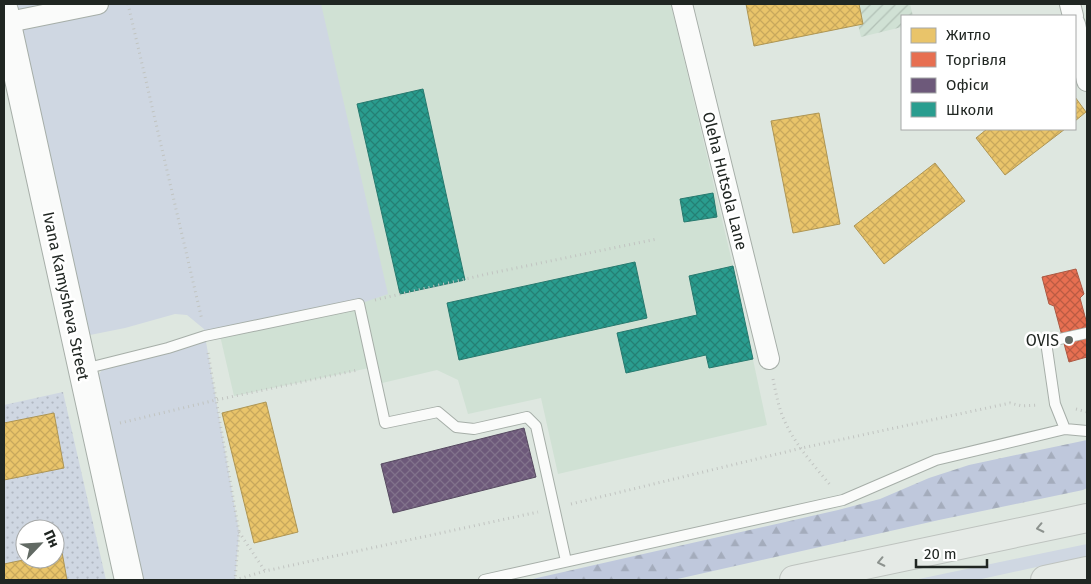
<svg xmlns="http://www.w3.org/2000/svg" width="1091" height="584" viewBox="0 0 1091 584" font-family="'Fira Sans',sans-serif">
<defs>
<pattern id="industrial-furrows" width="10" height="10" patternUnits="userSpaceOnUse" patternTransform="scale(1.25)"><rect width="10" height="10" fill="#d0e1d4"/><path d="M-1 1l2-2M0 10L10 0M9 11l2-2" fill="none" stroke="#b2c1b6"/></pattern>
<pattern id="forest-firs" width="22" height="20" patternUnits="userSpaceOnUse" patternTransform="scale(1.25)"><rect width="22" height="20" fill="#bfc8dc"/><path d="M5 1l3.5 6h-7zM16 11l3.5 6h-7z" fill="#a4acbc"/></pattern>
<pattern id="garden-dots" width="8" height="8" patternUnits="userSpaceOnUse" patternTransform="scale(1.25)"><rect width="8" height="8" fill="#cfd7e2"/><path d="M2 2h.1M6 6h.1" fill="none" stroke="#b1b8c2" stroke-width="1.8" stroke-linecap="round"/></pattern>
<pattern id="homes-cross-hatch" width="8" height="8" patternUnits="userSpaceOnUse" patternTransform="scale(1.25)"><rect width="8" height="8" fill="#e9c46a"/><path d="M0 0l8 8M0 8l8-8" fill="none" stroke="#c8a85c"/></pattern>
<pattern id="shops-cross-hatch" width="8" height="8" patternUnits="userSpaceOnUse" patternTransform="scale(1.25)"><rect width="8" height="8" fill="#e76f51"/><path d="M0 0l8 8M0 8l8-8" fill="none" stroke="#bb5b43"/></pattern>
<pattern id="offices-cross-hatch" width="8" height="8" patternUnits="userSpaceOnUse" patternTransform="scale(1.25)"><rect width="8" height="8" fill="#6d597a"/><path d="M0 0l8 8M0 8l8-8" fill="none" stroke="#81728b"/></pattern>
<pattern id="schools-cross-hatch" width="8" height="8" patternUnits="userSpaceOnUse" patternTransform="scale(1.25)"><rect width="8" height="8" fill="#2a9d8f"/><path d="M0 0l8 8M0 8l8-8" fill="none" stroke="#248074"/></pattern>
</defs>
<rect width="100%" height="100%" fill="#dee7e0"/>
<path fill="#d0e1d4" d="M162 4H671L733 266 767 425 558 474 541 398 468 414 458 380 437 370 378 384 374 367 234 396 144 7Z"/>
<path fill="url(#industrial-furrows)" d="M853 4H910L913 16H902V27L861 37Z"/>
<path fill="#cfd7e2" d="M4 4H321L388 294 359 304 205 336 239 532 235 580H129L87 392 106 364 205 335 204 329 187 315 175 314 125 328 75 338Z
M1087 544V556L977 580H914Z"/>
<path fill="url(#forest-firs)" d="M1087 440V488L1083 490 939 520 673 580H528L838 510 880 499 929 478 969 465Z"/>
<path fill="url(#garden-dots)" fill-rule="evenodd" d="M63 392 106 580H4V405ZM25 529H55V559H25Z"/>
<path fill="url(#homes-cross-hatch)" stroke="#ad9554" d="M746 4H859L863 24 754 46Z
M1075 97 1086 112 1075 121Z
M819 113 840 224 793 233 771 121Z
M987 129H1065L1005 175 976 138Z
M935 163 965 201 884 264 854 226Z
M266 402 298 532 254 543 222 413Z
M54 413 64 468 4 480V423Z
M62 552 67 580H4V564L28 559H55V554Z"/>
<path fill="url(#shops-cross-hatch)" stroke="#ab5943" d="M1076 269 1084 294 1080 298 1087 324V357L1069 362 1054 306 1049 304 1042 277Z"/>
<path fill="url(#offices-cross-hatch)" stroke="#564a60" d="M524 428 536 477 393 513 381 464Z"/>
<path fill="url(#schools-cross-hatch)" stroke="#27796e" d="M423 89 465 280 400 294 357 104Z
M713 193 717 217 684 222 680 199Z
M635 262 647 318 459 360 447 303Z
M733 266 753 359 709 368 706 355 626 373 617 333 697 315 689 276Z"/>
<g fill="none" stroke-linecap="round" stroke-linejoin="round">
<defs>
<path id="lane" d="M84 369 168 348 205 336 359 304 385 423 438 412 456 427 474 429 527 417 536 426 566 561
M1065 429 1055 404 1046 342 1087 333
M484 580 843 500 936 460 1065 429 1087 431"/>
<path id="street" d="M682 4 769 359
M1070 4 1073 16
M4 23 98 4
M1075 24 1087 81"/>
<path id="secondary" d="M4 11 129 580"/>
<path id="primary" d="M794 580 1087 518
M1045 580 1087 571"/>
</defs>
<use href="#lane" stroke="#a6aea8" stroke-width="12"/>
<use href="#street" stroke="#a6aea8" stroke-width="22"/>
<use href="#secondary" stroke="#a6aea8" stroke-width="30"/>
<use href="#primary" stroke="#bec3bf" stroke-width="30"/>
<path stroke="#c1c4c1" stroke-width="3" stroke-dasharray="1 4" stroke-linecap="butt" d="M128 4 202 320
M375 300 487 274 657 239
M208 353 239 532 235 580H230
M773 379C775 389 777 399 780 409 789 438 812 463 831 486
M1076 409 1087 412
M120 423 216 400 358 370
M571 504 802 448 1010 403 1022 406 1038 405
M239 532 265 571
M235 580 265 571 538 512"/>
<use href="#lane" stroke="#fafbfa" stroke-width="10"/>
<use href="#street" stroke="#fafbfa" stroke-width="20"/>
<use href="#secondary" stroke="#fafbfa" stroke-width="28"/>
<use href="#primary" stroke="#e5eae6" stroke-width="28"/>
</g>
<defs><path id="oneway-chevron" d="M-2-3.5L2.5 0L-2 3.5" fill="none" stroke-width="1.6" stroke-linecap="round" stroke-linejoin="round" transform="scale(1.25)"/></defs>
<g stroke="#8c928e">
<use href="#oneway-chevron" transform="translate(1040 528) rotate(168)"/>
<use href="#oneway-chevron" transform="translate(881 562) rotate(168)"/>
</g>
<circle fill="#626a64" stroke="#fff" stroke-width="2" cx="1069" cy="340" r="5"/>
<g text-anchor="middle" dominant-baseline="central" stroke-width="5" stroke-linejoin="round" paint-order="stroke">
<g font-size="16" fill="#202622" stroke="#fff">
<text transform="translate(725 181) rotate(76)">Oleha Hutsola Lane</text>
<text transform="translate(66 296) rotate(78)">Ivana Kamysheva Street</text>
</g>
<g font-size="16" fill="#202622" stroke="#fff" text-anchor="end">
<text x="1059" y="340">OVIS</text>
</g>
</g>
<rect width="1091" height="584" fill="none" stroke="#202622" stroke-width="10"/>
<rect x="901" y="15" width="175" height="115" fill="#ffffff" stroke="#a6a8a7"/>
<rect x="911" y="28" width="25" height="15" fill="#e9c46a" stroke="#a6a8a7"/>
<text x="946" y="40" font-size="15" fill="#202622">Житло</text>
<rect x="911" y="52" width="25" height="15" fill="#e76f51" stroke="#a6a8a7"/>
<text x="946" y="65" font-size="15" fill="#202622">Торгівля</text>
<rect x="911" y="78" width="25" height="15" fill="#6d597a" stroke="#a6a8a7"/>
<text x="946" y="90" font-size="15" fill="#202622">Офіси</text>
<rect x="911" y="102" width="25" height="15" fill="#2a9d8f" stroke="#a6a8a7"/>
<text x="946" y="115" font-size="15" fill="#202622">Школи</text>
<g transform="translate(40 544) rotate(65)"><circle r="24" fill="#ffffff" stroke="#a6a8a7"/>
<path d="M0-4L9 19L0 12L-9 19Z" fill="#626a64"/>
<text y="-8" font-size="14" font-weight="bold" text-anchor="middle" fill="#202622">Пн</text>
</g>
<path d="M916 559v8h71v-8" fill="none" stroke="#202622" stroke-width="2.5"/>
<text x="924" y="559" font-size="15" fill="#202622" stroke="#ffffff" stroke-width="4" paint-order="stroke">20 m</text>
</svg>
